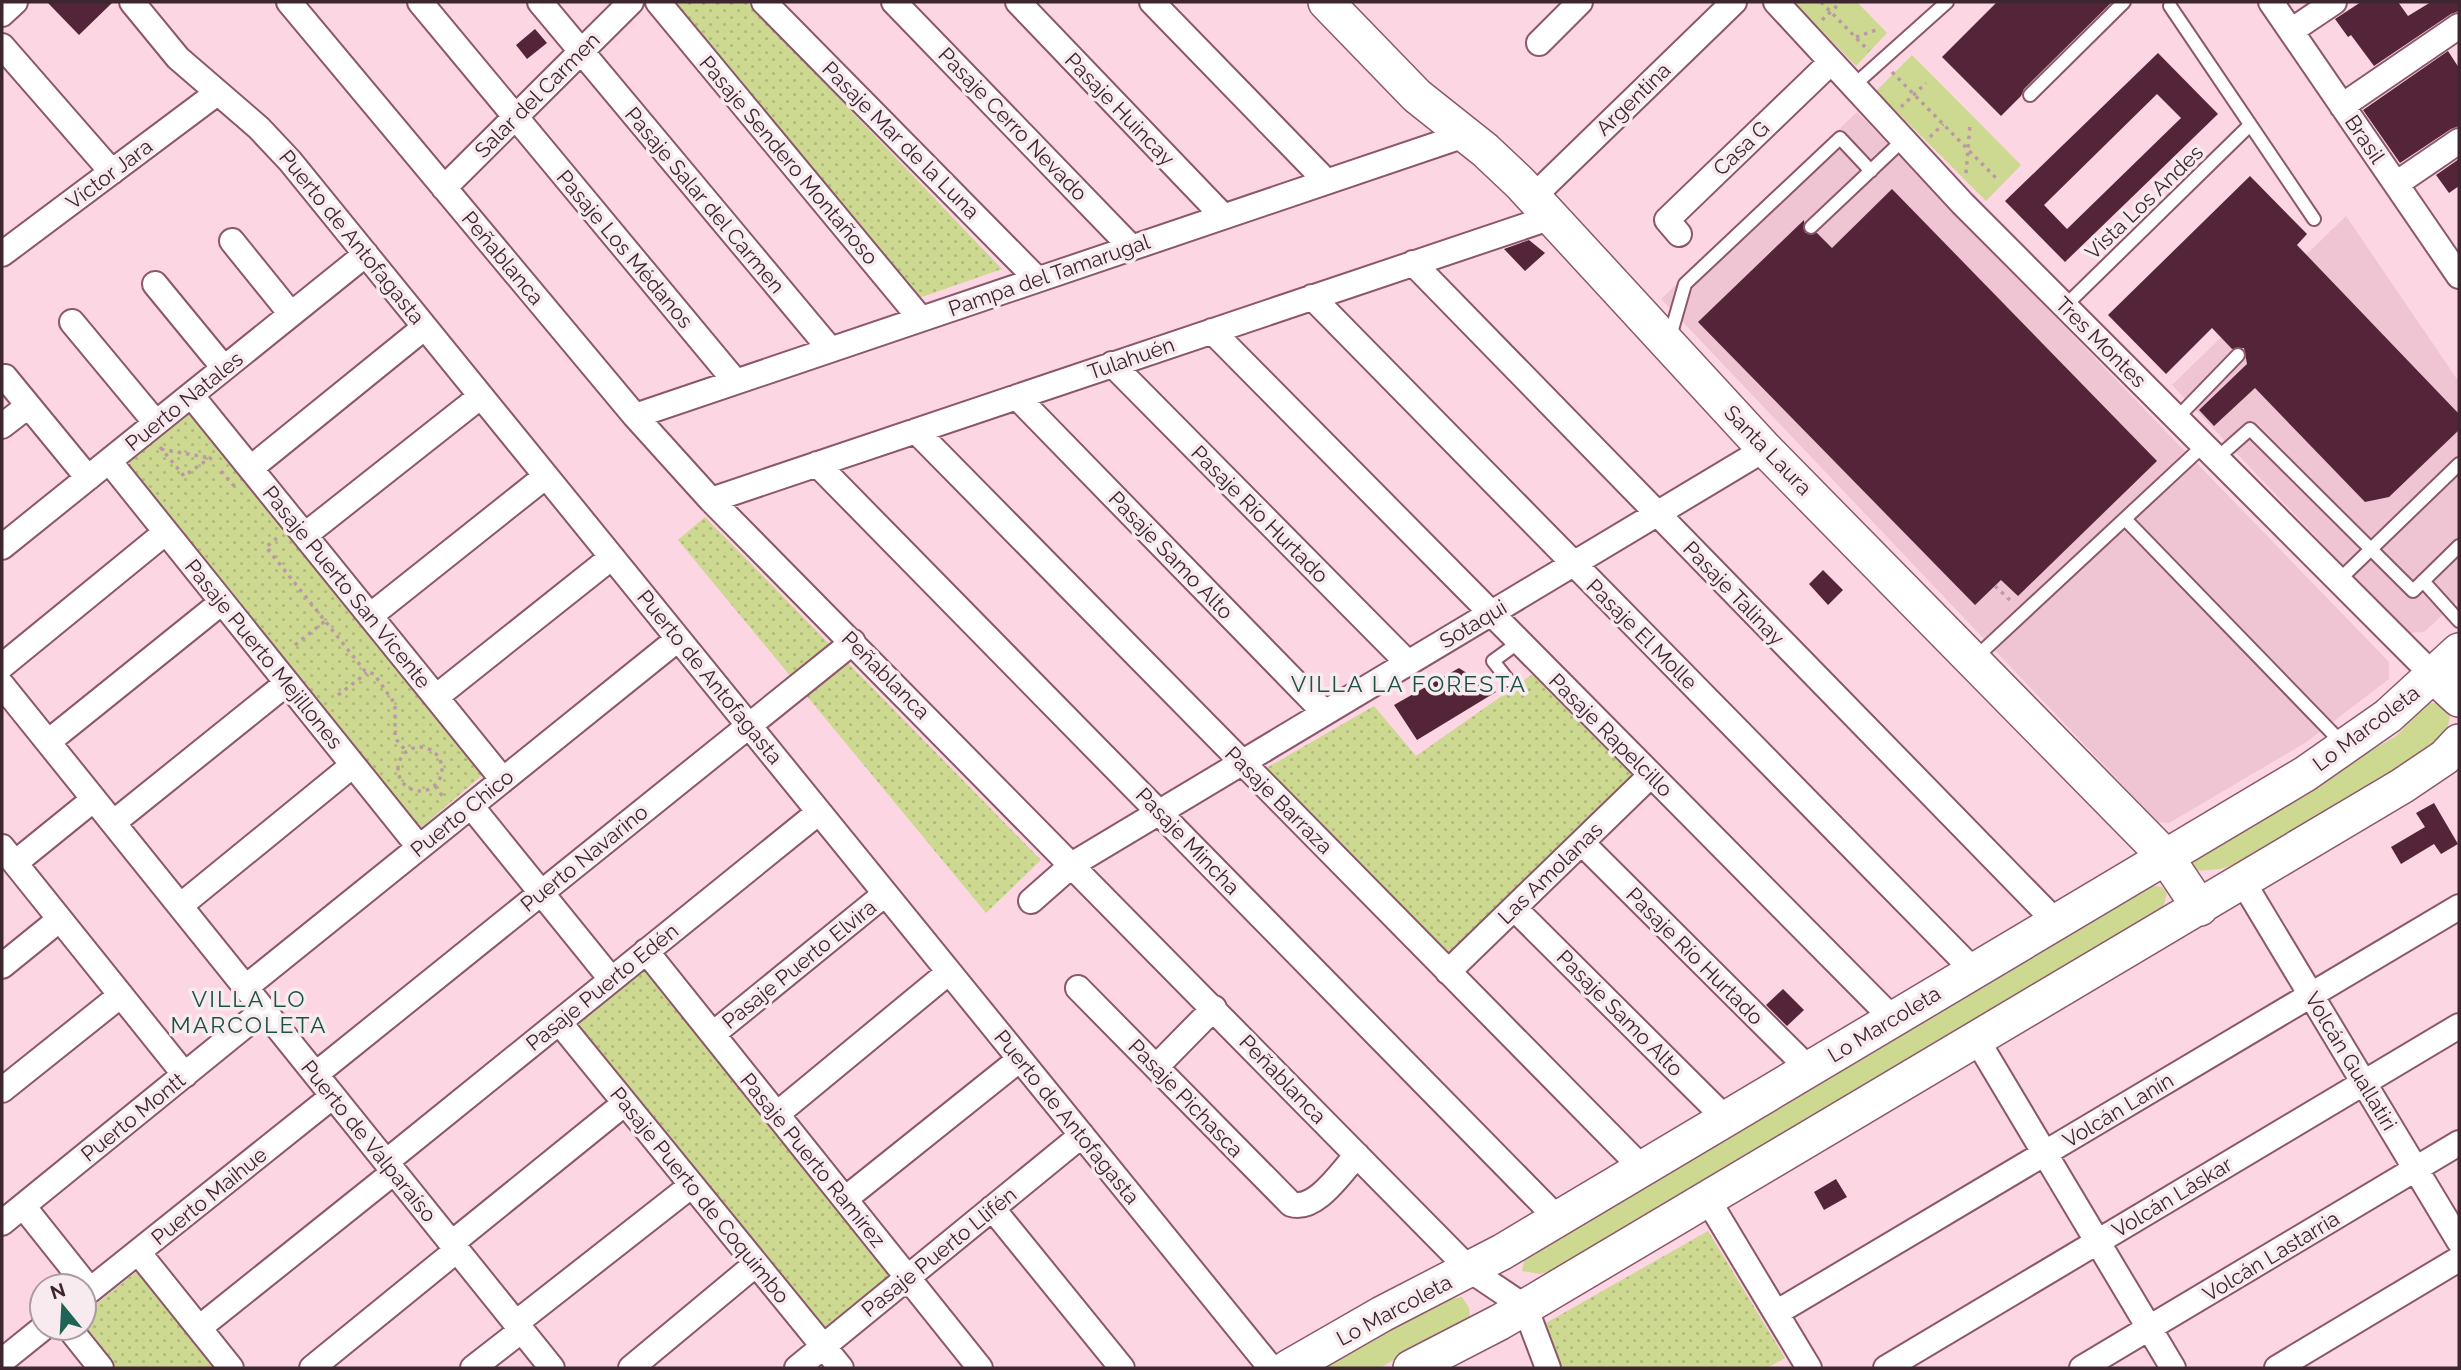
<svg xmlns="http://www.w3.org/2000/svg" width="2461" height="1370" viewBox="0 0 2461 1370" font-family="Raleway,sans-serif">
<defs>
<pattern id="park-dots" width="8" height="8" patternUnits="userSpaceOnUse" patternTransform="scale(1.75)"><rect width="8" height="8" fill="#cdd890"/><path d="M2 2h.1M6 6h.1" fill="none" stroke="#b1b97c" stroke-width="1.8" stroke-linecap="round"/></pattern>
</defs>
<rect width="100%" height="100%" fill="#fcd6e3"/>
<path fill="#efc5d4" d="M1857 112 2389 662V679L2305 743 2169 823 2158 822 1661 299Z
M2346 216 2459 382V600L2424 632 2407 633 2172 385Z"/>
<path fill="#cdd890" d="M1794 2H1857L1887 33 1856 66Z
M1912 55 2021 165 1986 201 1876 91Z
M2428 703H2441L2450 715 2447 731 2427 751 2239 863 2220 869 2195 871 2189 862 2207 847 2396 736Z
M2147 885 2162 887 2167 893 2163 908 1563 1267 1540 1274 1522 1271 1524 1261 1582 1221Z
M1462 1297 1469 1308 1470 1316 1380 1368H1320L1440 1301Z"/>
<path fill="url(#park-dots)" d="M669 2H747L1002 269 916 299Z
M192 409 486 772 417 831 123 466Z
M705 517 1041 860 986 913 678 540Z
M1533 674 1637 777 1450 957 1263 770 1374 706 1416 756Z
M642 964 896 1275 823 1334 569 1023Z
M1708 1231 1785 1358 1767 1368H1559L1546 1323Z
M141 1268 222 1368H111L84 1328V1314Z"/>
<path fill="#542538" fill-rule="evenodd" d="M47 2H113L79 35Z
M1997 2H2112L2024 89 2021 96 2001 116 1942 57Z
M2361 2H2398L2408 16 2431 2H2459V11L2451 14 2374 66 2351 35 2348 37 2335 19Z
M535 29 547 43 527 59 516 45Z
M2448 51 2459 68V126L2451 129 2400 163 2363 110Z
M2158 53 2218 114 2065 262 2005 201ZM2157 94 2181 118 2067 229 2044 205Z
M2459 159V186L2449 193 2436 175Z
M2250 176 2307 234 2297 245 2459 414V430L2389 497 2365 502 2255 388 2214 426 2199 410 2247 364 2244 348 2232 349 2212 328 2166 374 2108 315Z
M1892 189 2157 461 2018 596 2001 580 1975 605 1698 322 1804 220 1805 233H1817L1832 248Z
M1529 240 1545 253 1525 271 1504 249Z
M1823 570 1843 590 1828 605 1809 584Z
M1459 668 1496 692 1417 740 1394 705Z
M2434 803 2458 844 2441 854 2434 844 2401 864 2391 847 2425 827 2416 813Z
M1783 989 1804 1010 1787 1026 1766 1005Z
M1836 1179 1847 1197 1824 1210 1814 1192Z"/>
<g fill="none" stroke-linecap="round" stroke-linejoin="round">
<defs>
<path id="lane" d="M2170 6 2314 219
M1852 87 1947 2
M2030 95 2124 2
M1811 227 1902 141
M2065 306 2250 125
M1669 340 1685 284 1840 138 1871 171
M2176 419 2238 355
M2216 459 2250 429 2413 591 2459 546
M2125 519 2344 745
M2423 581 2459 621
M2337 582 2459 464
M1973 660 2203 446
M1508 680 1493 661 1519 642"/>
<path id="street" d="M132 2 178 58 259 128 290 161 1271 1368
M289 2 635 416 711 500 1470 1270 1525 1307 1548 1368
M420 2 735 381
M540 2 830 349
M658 2 920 318
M764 2 1037 279
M894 2 1131 247
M1018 2 1223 216
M1152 2 1326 181
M1776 2 1962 203 2433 675
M2271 2 2459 276
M2 14 15 2
M2291 31 2334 2
M1539 43 1580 2
M2 46 112 172
M2342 106 2459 26
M2396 184 2459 141
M444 188 631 2
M1533 197 1734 2
M1679 234 1667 220 1830 63
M232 241 291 314
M2 254 217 93
M1413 263 2056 922
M155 284 224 368
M1312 297 1974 971
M72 322 156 423
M1212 331 1893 1019
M1112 364 1408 663
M5 377 88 478
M191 395 503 780
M1017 397 1325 713
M635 416 1465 135
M2 426 28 406
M916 431 1642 1168
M109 461 419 847
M817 464 1558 1219
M251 468 425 327
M711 500 1552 217
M305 535 481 396
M2 547 366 254
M370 616 546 476
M2 666 166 532
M2 685 552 1368
M436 697 612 557
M48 742 222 602
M471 806 611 979
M113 823 287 683
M1582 843 1809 1069
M2 847 185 1075
M15 863 94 799
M2243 882 2459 1241
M1031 901 1073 864 1765 449
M180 906 353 765
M1514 908 1726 1119
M646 951 980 1368
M2 966 60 919
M1448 972 1651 775
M246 987 678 639
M1078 988 1291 1204C1316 1212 1342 1171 1357 1155
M559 1022 841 1368
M713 1034 885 894
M1977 1040 2173 1368
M1156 1067 1214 1008
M316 1074 853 642
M2 1090 121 995
M777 1114 949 972
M386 1162 819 812
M845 1199 1020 1059
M1708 1200 1809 1368
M23 1206 90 1290
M992 1208 1122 1368
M2 1223 264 1010
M452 1243 625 1103
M138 1252 231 1368
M84 1295 333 1096
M1776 1313 2459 907
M516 1323 692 1185
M69 1328 101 1368
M199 1328 394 1172
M2 1361 43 1328
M312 1368 457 1250
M473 1368 522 1330
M631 1368 756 1264
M797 1368 1082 1135
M1886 1368 2459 1026
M2082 1368 2459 1143
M2277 1368 2459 1259"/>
<path id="secondary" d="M1326 2 1417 96 1485 150 1520 183 1765 449 2166 857 2200 908
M2433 675 2459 699
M1288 1368 1382 1314 1502 1252 2305 774 2388 716 2459 651
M1411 1368 1500 1322 2402 786 2445 757 2459 742"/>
</defs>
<use href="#lane" stroke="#8c576b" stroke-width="16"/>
<use href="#street" stroke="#8c576b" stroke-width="28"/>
<use href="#secondary" stroke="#8c576b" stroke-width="38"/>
<path stroke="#bb9aa6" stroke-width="3.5" stroke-dasharray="3.5 5" stroke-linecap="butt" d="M1821 2 1869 51
M1822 20 1841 2
M1856 37 1876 30
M1892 72 1996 178
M1901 107 1926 83
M1930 137 1943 124
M1966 173 1970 125
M160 447 184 476 210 458 212 460
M161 449 210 458
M221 471 237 489
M277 538 266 547 365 671 374 674 395 704V738L406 751
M1995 586 2012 602
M295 645 325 621
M338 695 367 673
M398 769a22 22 0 1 1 44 0a22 22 0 1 1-44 0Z
M435 786 444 798"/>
<use href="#lane" stroke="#fff" stroke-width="12"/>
<use href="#street" stroke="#fff" stroke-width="24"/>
<use href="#secondary" stroke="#fff" stroke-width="35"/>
</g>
<g text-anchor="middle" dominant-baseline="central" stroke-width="7" stroke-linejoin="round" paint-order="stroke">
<g font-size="21" fill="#3d262f" stroke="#f8ebef">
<text transform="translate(537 95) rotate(-45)">Salar del Carmen</text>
<text transform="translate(1633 99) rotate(-44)">Argentina</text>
<text transform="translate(1120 109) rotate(46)">Pasaje Huincay</text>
<text transform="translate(1013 124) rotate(46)">Pasaje Cerro Nevado</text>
<text transform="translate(2365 139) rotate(56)">Brasil</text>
<text transform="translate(901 140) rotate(45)">Pasaje Mar de la Luna</text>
<text transform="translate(1741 148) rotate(-44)">Casa G</text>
<text transform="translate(789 160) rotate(50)">Pasaje Sendero Montañoso</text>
<text transform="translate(109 174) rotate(-37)">Víctor Jara</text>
<text transform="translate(705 200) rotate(50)">Pasaje Salar del Carmen</text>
<text transform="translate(2144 202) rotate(-44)">Vista Los Andes</text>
<text transform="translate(352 237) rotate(51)">Puerto de Antofagasta</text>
<text transform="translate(625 249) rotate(50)">Pasaje Los Médanos</text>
<text transform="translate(503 258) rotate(50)">Peñablanca</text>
<text transform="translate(1049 275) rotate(-19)">Pampa del Tamarugal</text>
<text transform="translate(2101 342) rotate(45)">Tres Montes</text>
<text transform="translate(1131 358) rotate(-19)">Tulahuén</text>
<text transform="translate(184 401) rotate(-39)">Puerto Natales</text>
<text transform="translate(1768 450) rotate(46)">Santa Laura</text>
<text transform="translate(1260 514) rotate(45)">Pasaje Río Hurtado</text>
<text transform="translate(1171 555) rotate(46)">Pasaje Samo Alto</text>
<text transform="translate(347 587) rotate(51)">Pasaje Puerto San Vicente</text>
<text transform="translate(1734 593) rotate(46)">Pasaje Talinay</text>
<text transform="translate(1473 624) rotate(-31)">Sotaqui</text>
<text transform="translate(1642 634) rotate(45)">Pasaje El Molle</text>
<text transform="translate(264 654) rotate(51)">Pasaje Puerto Mejillones</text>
<text transform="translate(886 675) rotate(45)">Peñablanca</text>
<text transform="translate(710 677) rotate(51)">Puerto de Antofagasta</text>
<text transform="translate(2366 728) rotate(-37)">Lo Marcoleta</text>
<text transform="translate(1611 735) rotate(45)">Pasaje Rapelcillo</text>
<text transform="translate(1279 800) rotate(45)">Pasaje Barraza</text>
<text transform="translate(462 813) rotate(-39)">Puerto Chico</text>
<text transform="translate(1188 841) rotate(46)">Pasaje Mincha</text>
<text transform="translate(584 858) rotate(-39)">Puerto Navarino</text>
<text transform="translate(1550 873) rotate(-44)">Las Amolanas</text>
<text transform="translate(1695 956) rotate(45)">Pasaje Río Hurtado</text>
<text transform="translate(799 964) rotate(-39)">Pasaje Puerto Elvira</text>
<text transform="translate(602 987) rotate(-39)">Pasaje Puerto Edén</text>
<text transform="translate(1620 1013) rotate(45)">Pasaje Samo Alto</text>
<text transform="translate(1884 1024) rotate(-31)">Lo Marcoleta</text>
<text transform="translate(2351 1061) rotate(59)">Volcán Guallatiri</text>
<text transform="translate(1283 1079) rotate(46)">Peñablanca</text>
<text transform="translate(1186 1098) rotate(46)">Pasaje Pichasca</text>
<text transform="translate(2118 1110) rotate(-31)">Volcán Lanín</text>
<text transform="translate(133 1117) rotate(-39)">Puerto Montt</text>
<text transform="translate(1067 1117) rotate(51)">Puerto de Antofagasta</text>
<text transform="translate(369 1141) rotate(51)">Puerto de Valparaíso</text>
<text transform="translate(813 1160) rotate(51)">Pasaje Puerto Ramírez</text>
<text transform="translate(700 1195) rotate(51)">Pasaje Puerto de Coquimbo</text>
<text transform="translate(209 1196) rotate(-39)">Puerto Maihue</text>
<text transform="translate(2172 1197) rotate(-31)">Volcán Láskar</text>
<text transform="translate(939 1252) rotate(-39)">Pasaje Puerto Llifén</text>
<text transform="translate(2271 1256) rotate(-31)">Volcán Lastarria</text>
<text transform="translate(1394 1310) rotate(-28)">Lo Marcoleta</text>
</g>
<g font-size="23" letter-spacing="2" fill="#1b5145" stroke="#f8ebef">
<text x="1409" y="683">VILLA LA FORESTA</text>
<text x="249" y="998">VILLA LO<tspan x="249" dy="26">MARCOLETA</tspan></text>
</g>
</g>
<rect width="2461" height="1370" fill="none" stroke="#3d262f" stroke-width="7"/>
<g transform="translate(63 1307) rotate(342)"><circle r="33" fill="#f8ebef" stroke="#ad9ca2" stroke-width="2"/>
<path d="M0-5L12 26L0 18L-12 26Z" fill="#1f6355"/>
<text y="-10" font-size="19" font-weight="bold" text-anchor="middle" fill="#3d262f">N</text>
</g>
</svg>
